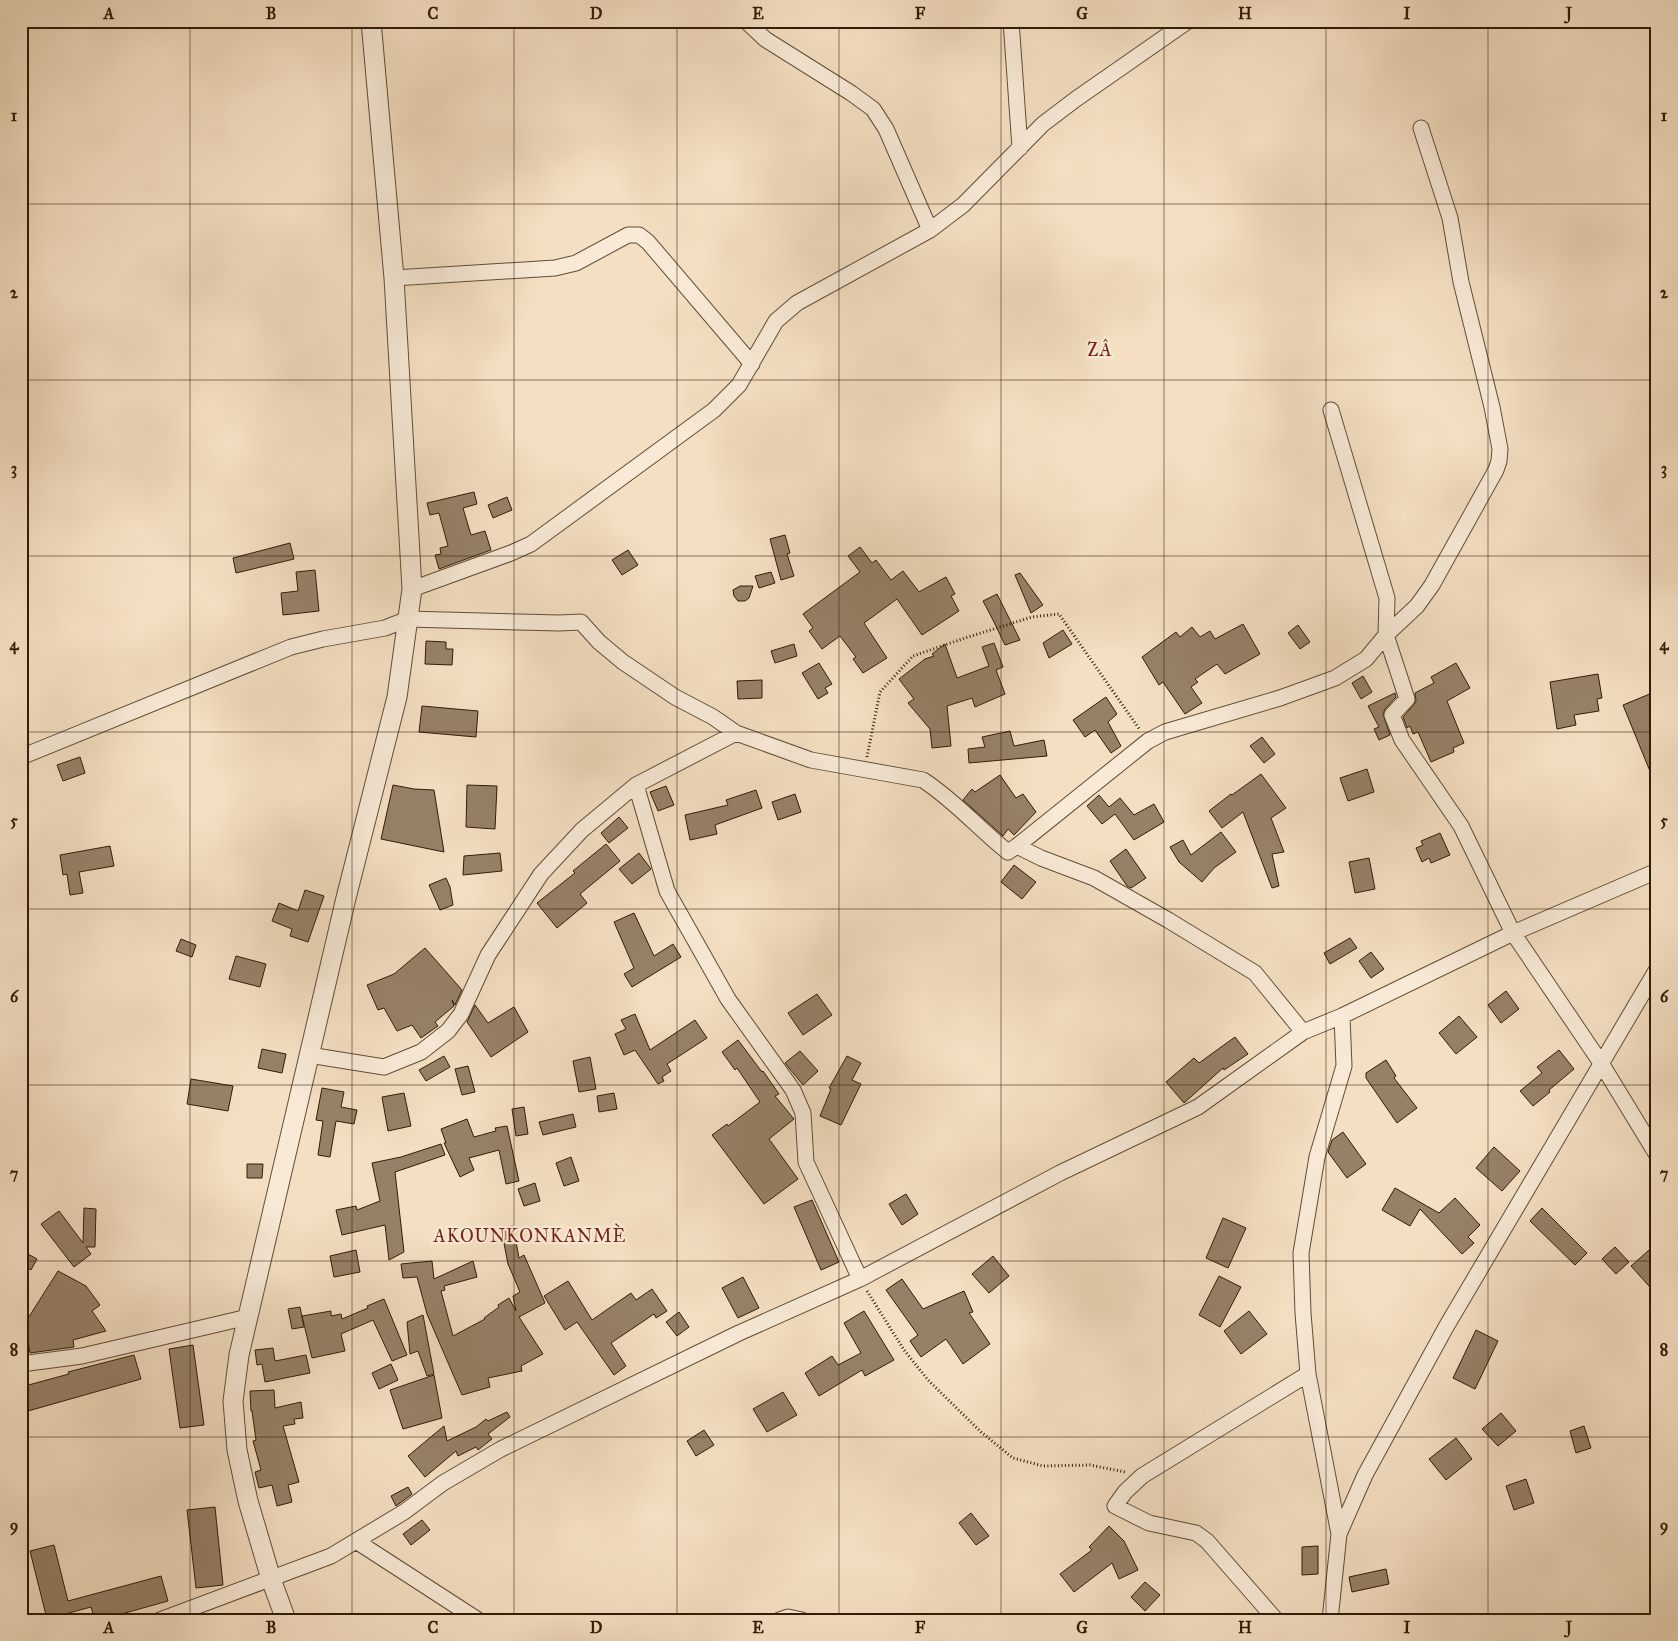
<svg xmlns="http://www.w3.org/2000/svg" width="1678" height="1641" viewBox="0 0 1678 1641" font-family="'IM FELL Great Primer',serif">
<rect width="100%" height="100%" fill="#f4dfc2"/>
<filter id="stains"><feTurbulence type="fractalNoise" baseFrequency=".004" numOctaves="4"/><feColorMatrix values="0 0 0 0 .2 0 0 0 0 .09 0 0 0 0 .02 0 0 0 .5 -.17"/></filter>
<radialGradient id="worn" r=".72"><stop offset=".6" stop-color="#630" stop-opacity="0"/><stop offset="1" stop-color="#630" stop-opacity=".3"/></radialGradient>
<path fill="#968168" stroke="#301c06" d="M474 492 477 504 463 508 471 535 485 531 491 550 439 569 435 555 441 554 440 548 448 546 439 513 430 515 427 503Z
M507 497 512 510 493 518 488 505Z
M785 535 790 553 787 554 794 576 781 580 770 539Z
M290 543 294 559 236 573 233 558Z
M860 547 872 563 876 560 891 580 903 571 919 592 946 577 955 594 951 596 959 611 922 635 897 599 864 623 887 658 863 673 853 659 856 657 840 636 822 649 809 631 813 628 803 614 860 572 848 556Z
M628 550 638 565 622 575 612 560Z
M315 570 319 611 283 615 281 593 298 591 296 572Z
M771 572 775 583 759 588 755 576Z
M1020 573 1043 605 1031 613 1015 575Z
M740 586H753L749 598 745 601H738L734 596 733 590Z
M997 594 1020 640 1005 645 993 620 983 601Z
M1243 624 1260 654 1225 674 1217 664 1195 679 1198 682 1191 687 1202 703 1185 714 1163 682 1159 685 1142 657 1176 632 1180 637 1192 627 1200 637 1210 631 1215 639Z
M1298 625 1310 642 1300 649 1288 633Z
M1063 630 1072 644 1049 658 1043 643Z
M426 641 446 642V649H453L452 665 425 664Z
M994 643 1003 667 996 670 1005 694 975 707 972 698 947 706 951 746 932 748 930 729 908 703 914 699 899 679 925 659 934 656 932 654 945 644 957 678 989 666 982 647Z
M794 644 797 656 775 663 771 651Z
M819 663 832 684 825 688 828 693 818 699 802 673Z
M1456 663 1470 688 1447 701 1464 743 1453 748 1454 752 1431 762 1418 732 1413 734 1410 726 1407 728 1403 717 1416 702 1415 693 1434 683 1431 677Z
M1598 674 1602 698 1597 699 1599 711 1574 715 1576 725 1557 729 1550 682Z
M1363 676 1372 692 1361 699 1352 683Z
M762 680V698L738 699 737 681Z
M1657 691V786H1656L1623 705Z
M1395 693 1396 697 1385 709 1383 714 1390 735 1379 740 1374 729 1379 727 1368 706Z
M1106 697 1117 714 1108 722 1121 746 1111 753 1095 730 1085 737 1073 720Z
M422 706 478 711 476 737 419 732Z
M1010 731 1014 746 1044 740 1047 756 969 763 968 749 985 747 982 737Z
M1262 737 1275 754 1264 763 1250 746Z
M80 757 85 773 63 781 57 765Z
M1367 769 1374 792 1348 801 1340 778Z
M1261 774 1286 808 1271 818 1284 852 1272 854 1279 886 1272 888 1243 812 1222 828 1209 811 1231 794 1232 795Z
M1000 775 1016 798 1023 794 1036 812 1014 835 1008 829 1003 836 963 800 972 789 975 792Z
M393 785 414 789 434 790 444 852 381 839Z
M467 785 497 786 495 829 466 827Z
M666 786 674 805 658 811 650 792Z
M756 790 762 808 715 825 717 834 690 840 685 815 728 805 726 800Z
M795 794 801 812 778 820 772 802Z
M1099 795 1109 807 1120 798 1134 815 1154 804 1164 822 1134 840 1115 814 1102 824 1087 806Z
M619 817 628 828 609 843 601 833Z
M1221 832 1236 852 1214 868 1202 882 1179 862 1170 847 1183 840 1191 855Z
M1440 833 1450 855 1431 863 1429 858 1422 862 1416 848 1423 845 1421 841Z
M606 844 620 861 580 894 587 903 557 928 537 903 575 873 573 871Z
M110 846 114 866 79 872 83 893 70 895 67 874 63 875 60 855Z
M1126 849 1146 878 1131 888 1127 886 1110 861Z
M500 853 502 871 463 875 464 856Z
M639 853 651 869 632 884 619 869Z
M1369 858 1375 889 1355 893 1349 862Z
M1014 865 1036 882 1022 899 1001 882Z
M446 878 450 887 453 905 440 910 429 885Z
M305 890 324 896 308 942 290 936 292 929 272 921 279 903 298 911Z
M634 913 654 956 673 944 681 957 632 987 624 974 634 968 614 922Z
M1350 938 1357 948 1330 964 1324 953Z
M181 939 196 945 192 957 176 951Z
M425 948 462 990 455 1005 452 1000 454 1006 435 1022 438 1026 421 1038 412 1025 397 1031 384 1008 378 1010 367 985 394 974Z
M1371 952 1384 969 1371 978 1359 961Z
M236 956 266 964 260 987 229 979Z
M1506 991 1519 1009 1501 1023 1488 1005Z
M817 994 832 1015 803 1035 788 1013Z
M475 1005 488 1023 514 1007 528 1032 491 1057 467 1022Z
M635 1014 650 1050 695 1020 707 1038 667 1064 671 1071 662 1077 664 1081 658 1084 635 1050 624 1055 615 1034 626 1029 621 1020Z
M1459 1016 1477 1037 1456 1054 1439 1033Z
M1235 1037 1248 1054 1224 1070 1223 1068 1184 1103 1166 1082 1194 1058 1199 1063Z
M738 1040 762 1072 763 1071 779 1094 775 1096 794 1119 769 1139 798 1179 764 1204 712 1135 727 1124 728 1126 760 1102 737 1068 735 1070 722 1052Z
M262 1049 286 1054 282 1073 258 1068Z
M1559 1050 1574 1069 1549 1090 1550 1092 1533 1106 1520 1091 1542 1073 1537 1067Z
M800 1051 818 1071 803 1085 785 1063Z
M444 1056 450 1067 426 1081 419 1070Z
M847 1056 861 1063 852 1080 861 1084 841 1125 820 1116 831 1089 829 1088Z
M590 1057 596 1089 579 1092 573 1061Z
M1386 1060 1396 1076 1394 1078 1417 1108 1397 1123 1366 1078V1073Z
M468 1066 475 1092 462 1095 455 1069Z
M191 1079 233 1086 228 1111 187 1104Z
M322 1088 344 1092 341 1107 357 1110 354 1124 336 1121 330 1157 318 1155 323 1121 316 1120Z
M404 1093 411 1126 388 1131 382 1097Z
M614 1093 617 1109 599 1112 597 1096Z
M524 1107 528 1134 516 1136 512 1109Z
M573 1114 576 1127 543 1135 539 1122Z
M467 1119 474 1137 496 1131 495 1128 507 1126 519 1181 506 1184 499 1150 469 1158 474 1170 460 1177 444 1143H446L441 1129Z
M1343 1132 1366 1164 1347 1178 1328 1152 1332 1140Z
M441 1144 445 1155 395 1172 404 1252 389 1260 385 1225 342 1235 336 1210 356 1206 357 1210 380 1201 372 1163 401 1157Z
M1494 1147 1520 1171 1502 1191 1476 1168Z
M571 1157 579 1181 564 1186 556 1163Z
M247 1164H263L262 1178H247Z
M535 1183 540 1201 524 1206 518 1189Z
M1395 1188 1439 1213 1455 1198 1480 1225 1468 1237 1474 1243 1462 1254 1420 1209 1410 1226 1382 1210Z
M906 1194 918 1214 902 1225 889 1204Z
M812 1200 839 1262 821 1270 794 1207Z
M84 1208 96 1209 95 1247H86L91 1254 74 1267 41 1224 59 1211 83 1243Z
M1542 1208 1587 1253 1575 1265 1530 1221Z
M1223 1218 1246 1228 1228 1268 1206 1258Z
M513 1226 519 1258 524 1255 545 1303 519 1317 543 1354 521 1366 522 1371 488 1378 490 1387 462 1395 427 1314 417 1277 403 1278 401 1264 432 1261 434 1279 473 1261 477 1277 444 1286 445 1290 441 1291 453 1336 485 1319 484 1318 499 1307 498 1305 509 1298 516 1311 513 1296 520 1292 508 1264 501 1228Z
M1657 1243V1295L1631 1266Z
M1615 1247 1629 1262 1616 1274 1602 1259Z
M356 1250 360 1272 334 1277 330 1256Z
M26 1253 37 1259 31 1270 21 1264Z
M993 1256 1009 1276 989 1293 972 1274Z
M58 1271 86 1286 100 1305 92 1311 106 1331 73 1340 74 1347 30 1353 25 1323Z
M1219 1276 1241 1287 1220 1327 1199 1315Z
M743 1277 759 1308 738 1318 722 1288Z
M902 1279 923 1309 964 1291 973 1312 969 1313 990 1344 963 1364 946 1339 921 1357 910 1341 918 1335 886 1290Z
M568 1281 592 1320 631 1293 636 1300 652 1289 667 1311 656 1318 654 1314 611 1343 626 1366 614 1375 577 1322 565 1330 544 1296Z
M384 1299 407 1355 392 1361 373 1320 341 1334 345 1351 312 1358 302 1316 331 1311V1316L341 1314 342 1319 368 1308 367 1306Z
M300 1307 304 1327 292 1329 288 1309Z
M864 1311 894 1360 865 1376 862 1370 819 1396 805 1373 832 1356 838 1365 861 1353 844 1323Z
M1249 1311 1267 1334 1241 1354 1224 1331Z
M679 1312 689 1327 677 1336 666 1322Z
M423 1315 434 1374 427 1376 418 1351 410 1354 407 1322Z
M1476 1330 1498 1341 1475 1389 1453 1378Z
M193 1345 204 1425 180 1428 169 1349Z
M273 1348 275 1361 306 1355 310 1373 265 1382 262 1364 257 1365 255 1350Z
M134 1355 141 1379 21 1413V1387L69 1374 68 1372Z
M391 1364 398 1380 379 1389 372 1373Z
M434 1375 442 1418 403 1429 390 1390Z
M274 1390 275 1408 301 1402 303 1418 294 1419 295 1424 283 1426 299 1482 288 1485 292 1502 277 1506 272 1485 259 1488 255 1472 261 1470 253 1441 256 1440 252 1411H251L250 1391Z
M783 1392 797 1415 767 1432 753 1409Z
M507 1412 510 1417 488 1434 492 1439 478 1450 476 1447 458 1456 456 1451 425 1477 408 1456 444 1426 447 1441 476 1427 486 1419 488 1421Z
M1501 1413 1516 1431 1498 1446 1482 1429Z
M1584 1426 1591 1448 1576 1453 1570 1431Z
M704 1430 714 1445 696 1456 687 1441Z
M1456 1438 1472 1459 1446 1480 1429 1459Z
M1526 1479 1534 1503 1514 1510 1506 1486Z
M408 1487 412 1494 396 1506 391 1496Z
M215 1507 223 1585 196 1588 187 1510Z
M971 1513 989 1536 976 1545 959 1523Z
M422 1520 430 1530 411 1545 403 1534Z
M1109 1526 1124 1541 1138 1570 1119 1579 1112 1563 1074 1592 1060 1574 1092 1550 1089 1547Z
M54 1545 68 1601 161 1576 168 1601 100 1620H95L91 1607 47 1619 30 1551Z
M1318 1546V1574L1302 1575V1547Z
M1386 1569 1389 1584 1352 1592 1349 1577Z
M1145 1582 1160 1595 1145 1611 1131 1597Z"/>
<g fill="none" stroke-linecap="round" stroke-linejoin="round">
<defs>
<path id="minor" d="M746 21 765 39 851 93 873 109 886 129 930 230
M1011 21 1020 148
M394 278 555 268 576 263 628 235H639L648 242 752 364
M1331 410 1387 598 1386 635 1407 699 1392 715 1402 740 1461 826 1513 933 1601 1063 1657 1155
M412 589 511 553 531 544 714 410 739 385 776 321 797 303 930 230 963 205 1043 124 1076 99 1188 21
M21 757 291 647 323 639 385 628 408 619 559 623 581 622 599 642 623 662 675 697 713 717 736 733 811 760 923 780C954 800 979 829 1008 852L1017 846 1041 858 1094 878 1168 920 1255 973 1303 1032
M636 785 667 891 728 999 793 1090 803 1113 806 1162 860 1279
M1017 846 1148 741 1165 732 1280 698 1335 678 1366 659 1386 635 1417 606 1432 585 1496 470 1499 461 1500 449 1492 407 1461 282 1450 218 1421 128
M309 1055 384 1067 421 1052 448 1031 461 1014 488 955 541 874 582 830 636 785 736 733
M21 1364 82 1356 248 1317
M1339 1534 1308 1374 1303 1313 1301 1253 1317 1157 1344 1066 1342 1016
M356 1541 478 1620
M160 1620 331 1556 404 1512 443 1483 501 1449 739 1333 860 1279 1060 1173 1198 1107 1303 1032 1342 1016 1513 933 1657 871
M779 1620 788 1617 802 1620
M1276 1620 1207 1541 1196 1533 1149 1523 1115 1506 1125 1492 1142 1476 1308 1374
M1330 1620 1339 1534 1365 1475 1446 1327 1657 969"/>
<path id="tertiary" d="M286 1620 271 1579 248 1501 237 1450 233 1401 239 1355 346 898 397 697 412 589 394 278 371 21"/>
</defs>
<use href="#minor" stroke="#614d35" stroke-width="17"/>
<use href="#tertiary" stroke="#614d35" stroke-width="21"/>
<path stroke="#301c06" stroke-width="3" stroke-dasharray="1 2.5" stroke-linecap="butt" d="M867 757 880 692 913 656 965 638 1032 617 1059 614 1140 730
M867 1291 904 1350 928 1380 981 1432 1013 1458 1043 1466 1090 1465 1125 1472"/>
<use href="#minor" stroke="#f8ead7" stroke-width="15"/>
<use href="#tertiary" stroke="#f8ead7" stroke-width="19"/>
</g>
<path fill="none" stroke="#301c06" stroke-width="1" stroke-opacity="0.55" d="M190 21V1620M352 21V1620M514 21V1620M677 21V1620M839 21V1620M1001 21V1620M1164 21V1620M1326 21V1620M1488 21V1620M21 204H1657M21 380H1657M21 556H1657M21 732H1657M21 909H1657M21 1085H1657M21 1261H1657M21 1437H1657"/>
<g text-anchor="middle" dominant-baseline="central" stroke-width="4.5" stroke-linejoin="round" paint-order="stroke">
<g font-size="18" letter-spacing="1" fill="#7a1f14" stroke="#f8ead7">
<text x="1100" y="350">ZÂ</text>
<text x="530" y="1236">AKOUNKONKANMÈ</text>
</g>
</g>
<rect width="1678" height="1641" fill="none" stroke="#f4dfc2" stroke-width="55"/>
<rect x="28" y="28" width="1622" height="1586" fill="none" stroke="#301c06" stroke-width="2"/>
<g font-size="16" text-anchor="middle" font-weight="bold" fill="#301c06">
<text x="109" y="19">A</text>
<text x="271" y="19">B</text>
<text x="433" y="19">C</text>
<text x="596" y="19">D</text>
<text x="758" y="19">E</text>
<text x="920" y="19">F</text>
<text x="1082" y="19">G</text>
<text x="1245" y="19">H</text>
<text x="1407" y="19">I</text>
<text x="1569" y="19">J</text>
<text x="14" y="121">1</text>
<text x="1664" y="121">1</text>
<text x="14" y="298">2</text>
<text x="1664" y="298">2</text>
<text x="14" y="474">3</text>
<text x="1664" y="474">3</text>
<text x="14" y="650">4</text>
<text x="1664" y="650">4</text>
<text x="14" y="826">5</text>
<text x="1664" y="826">5</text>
<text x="14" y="1002">6</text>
<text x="1664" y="1002">6</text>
<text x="14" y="1179">7</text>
<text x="1664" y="1179">7</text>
<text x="14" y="1355">8</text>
<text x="1664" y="1355">8</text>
<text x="14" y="1531">9</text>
<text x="1664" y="1531">9</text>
<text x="109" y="1633">A</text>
<text x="271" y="1633">B</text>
<text x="433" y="1633">C</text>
<text x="596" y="1633">D</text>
<text x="758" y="1633">E</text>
<text x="920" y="1633">F</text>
<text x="1082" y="1633">G</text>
<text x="1245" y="1633">H</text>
<text x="1407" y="1633">I</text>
<text x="1569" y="1633">J</text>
</g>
<rect width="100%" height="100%" filter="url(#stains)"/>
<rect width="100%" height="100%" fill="url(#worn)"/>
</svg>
